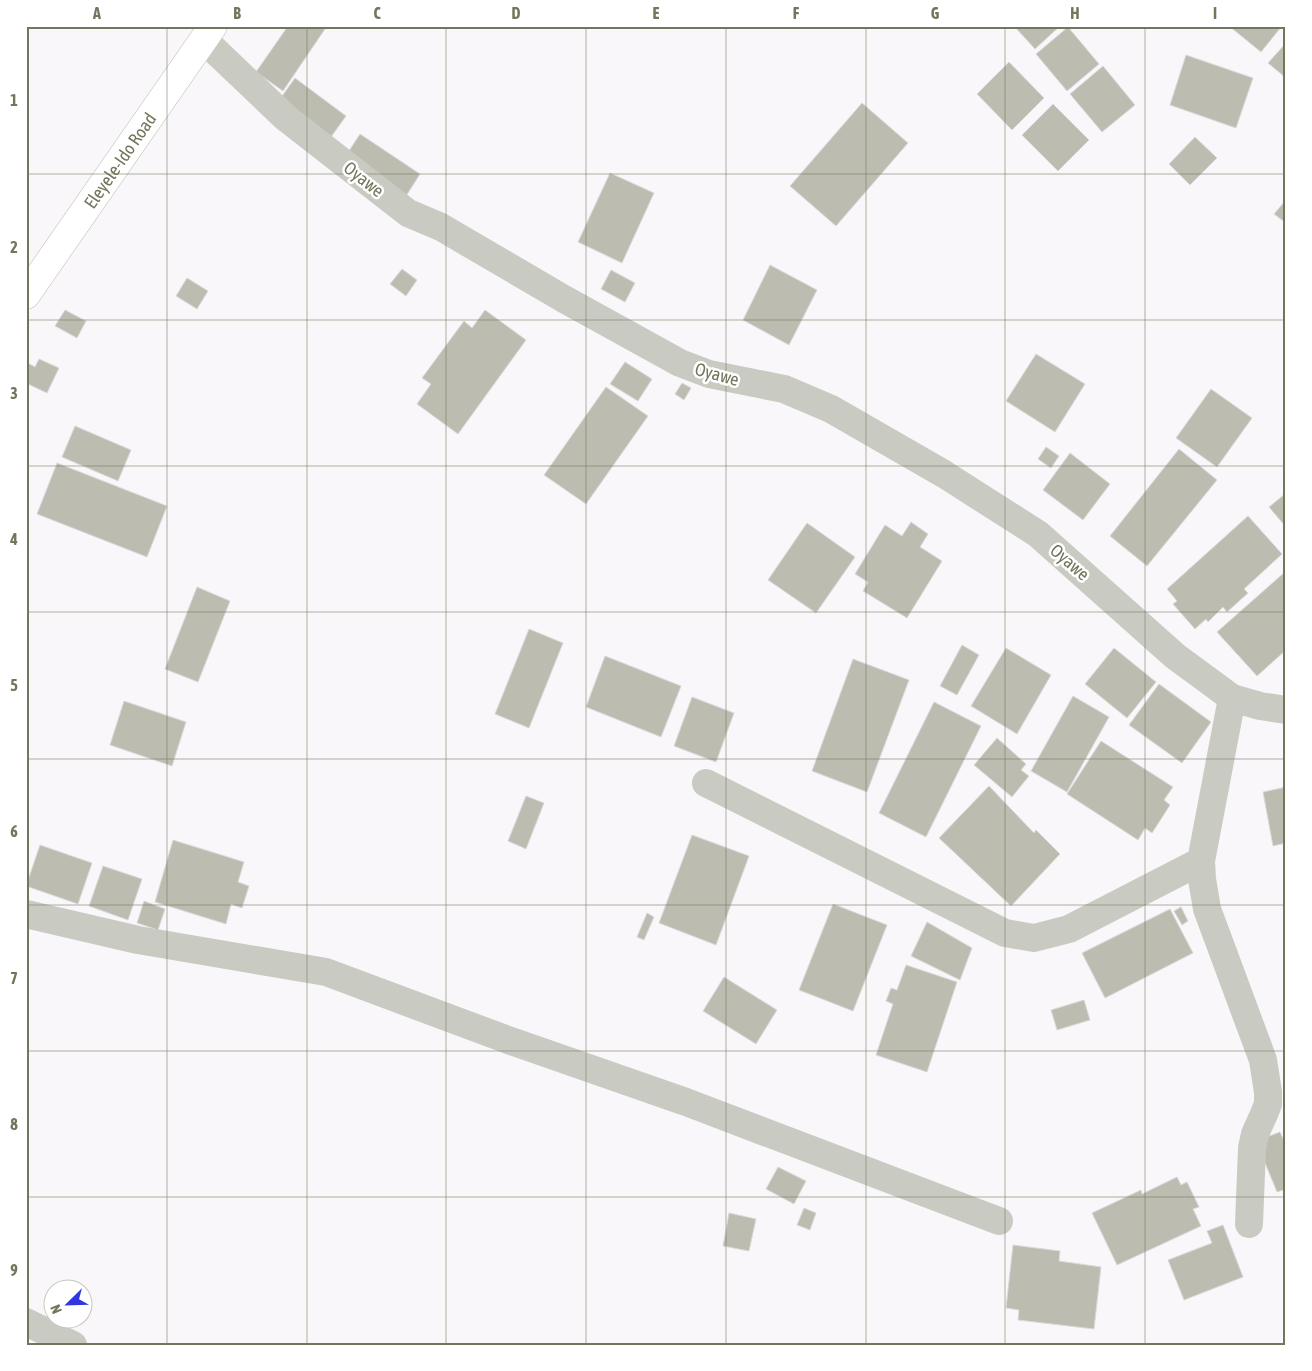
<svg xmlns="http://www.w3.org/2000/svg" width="1312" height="1371" viewBox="0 0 1312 1371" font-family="'Asap Condensed',sans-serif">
<rect width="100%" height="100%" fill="#f9f7f9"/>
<path fill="#bcbdb0" stroke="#dbd9db" d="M288 26H327L283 91 256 72Z
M1014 26H1060L1035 49Z
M1229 26H1282L1261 52Z
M1068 27 1099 64 1067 91 1036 54Z
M1286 43V78L1268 63Z
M1186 55 1253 78 1236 128 1170 105Z
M1009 62 1044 98 1012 130 977 94Z
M1103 66 1135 105 1102 132 1070 94Z
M295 78 346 116 331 137 280 99Z
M862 103 908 143 836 226 790 186Z
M1053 104 1089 140 1058 171 1022 135Z
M360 134 420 174 406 196 345 157Z
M1195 137 1217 158 1190 185 1169 164Z
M610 173 654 193 622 263 578 242Z
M1286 200V223L1274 214Z
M770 265 817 290 789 345 743 320Z
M402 269 417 280 406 296 390 284Z
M611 270 635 283 625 302 601 289Z
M187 278 208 291 197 309 176 296Z
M65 310 86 321 77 338 55 326Z
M485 310 526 340 458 434 417 404 431 384 422 378 464 321 472 328Z
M1036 354 1085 384 1055 432 1006 401Z
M39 359 59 368 47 393 26 383V362L35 367Z
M625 362 652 379 638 401 610 384Z
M682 383 691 388 684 400 675 394Z
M606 387 648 416 586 504 544 475Z
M1211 389 1252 418 1217 467 1176 438Z
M75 426 131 450 118 481 62 457Z
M1046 447 1059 456 1051 468 1038 459Z
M1179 449 1217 480 1147 566 1110 536Z
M1070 453 1110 484 1083 520 1043 490Z
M57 463 167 506 147 557 37 514Z
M1286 493V527L1269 507Z
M1248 516 1282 554 1244 589 1248 593 1227 612 1223 607 1208 622 1206 619 1195 629 1173 604 1177 601 1167 589Z
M911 522 928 534 920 547 942 561 907 618 863 591 868 582 855 574 885 525 902 536Z
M807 523 855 557 816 613 768 580Z
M1286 571V650L1257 676 1217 632Z
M197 587 230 601 198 682 165 669Z
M529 629 563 643 529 728 495 714Z
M962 645 979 655 957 695 940 686Z
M1006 648 1051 675 1017 734 971 706Z
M1114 648 1156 682 1127 718 1085 684Z
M605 656 681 686 661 737 586 707Z
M853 659 909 680 867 792 812 771Z
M1159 684 1211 722 1182 763 1129 725Z
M1073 696 1109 717 1067 792 1031 771Z
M692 697 734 713 716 762 674 746Z
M124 701 186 722 172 766 110 745Z
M934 702 981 726 926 837 879 813Z
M997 738 1026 764 1021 770 1029 776 1012 797 974 765Z
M1101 741 1173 787 1164 800 1170 805 1152 833 1145 828 1138 840 1067 794Z
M989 786 1034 833 1036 830 1060 854 1011 906 939 838Z
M1286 787V843L1273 846 1263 792Z
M526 796 544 803 526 849 508 841Z
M692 835 749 856 716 945 659 923Z
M173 840 244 862 238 882 249 886 242 908 231 904 226 924 155 902Z
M40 845 92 863 78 904 26 886Z
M103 866 142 879 128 920 89 906Z
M144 901 165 909 158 930 137 923Z
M833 904 887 925 853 1011 799 990Z
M1181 907 1188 921 1182 925 1174 911Z
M1170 909 1193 953 1105 998 1082 953Z
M647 913 654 917 644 940 637 937Z
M927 922 972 948 960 980 911 956Z
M906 965 957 982 927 1072 876 1055 893 1004 886 1001 891 988 897 990Z
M724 977 777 1010 756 1044 703 1011Z
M1084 1000 1090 1020 1057 1030 1051 1010Z
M1280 1132 1284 1141 1286 1140V1189L1277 1192 1256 1141Z
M778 1167 806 1181 794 1204 766 1189Z
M1177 1177 1181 1185 1187 1182 1199 1207 1193 1209 1201 1226 1117 1265 1092 1213 1141 1190 1142 1194Z
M804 1208 816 1213 810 1230 797 1225Z
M729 1213 756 1219 749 1251 723 1246Z
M1223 1225 1243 1277 1184 1300 1168 1260 1212 1243 1207 1231Z
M1013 1245 1060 1251 1059 1261 1101 1267 1094 1329 1018 1320 1019 1310 1006 1308Z"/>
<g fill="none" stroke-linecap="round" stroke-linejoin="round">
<defs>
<g id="major">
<path id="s1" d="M26 295 213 26"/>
</g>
</defs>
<use href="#major" stroke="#bbbdb4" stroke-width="29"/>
<path stroke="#c9cbc3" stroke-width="28" d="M204 40 286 118 408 213 441 227 564 299 680 363 709 374 784 389 831 409 944 474 1038 534 1175 656 1232 698 1260 706 1286 710
M1232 698 1201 861 1202 879 1207 909 1263 1060 1268 1092V1104L1264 1114 1255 1134 1252 1148 1249 1224
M706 783 1005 933 1034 938 1069 929 1201 861
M26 914 138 940 326 972 508 1040 686 1102 999 1221
M26 1322 73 1345"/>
<use href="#major" stroke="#fff" stroke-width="28"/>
</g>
<path fill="none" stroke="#71765c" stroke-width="1" stroke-opacity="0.55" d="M167 26V1345M307 26V1345M446 26V1345M586 26V1345M726 26V1345M866 26V1345M1005 26V1345M1145 26V1345M26 174H1286M26 320H1286M26 466H1286M26 612H1286M26 759H1286M26 905H1286M26 1051H1286M26 1197H1286"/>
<g text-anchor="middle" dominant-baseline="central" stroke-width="5" stroke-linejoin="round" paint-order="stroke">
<g font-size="18" fill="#71765c" stroke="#fff">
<text stroke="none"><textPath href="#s1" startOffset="164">Eleyele-Ido Road</textPath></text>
<text transform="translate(364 179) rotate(38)">Oyawe</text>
<text transform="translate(717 374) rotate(15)">Oyawe</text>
<text transform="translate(1070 562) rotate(41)">Oyawe</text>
</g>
</g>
<rect width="1312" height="1371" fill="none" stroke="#ffffff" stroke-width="55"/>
<g transform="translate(68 1304) rotate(247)"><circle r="24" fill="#ffffff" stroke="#c6c8be"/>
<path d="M0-4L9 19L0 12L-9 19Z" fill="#2f36e2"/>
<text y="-8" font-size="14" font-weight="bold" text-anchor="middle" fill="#71765c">N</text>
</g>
<rect x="28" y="28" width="1256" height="1316" fill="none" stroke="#71765c" stroke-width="2"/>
<g font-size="16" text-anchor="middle" font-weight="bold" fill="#71765c">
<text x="97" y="19">A</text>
<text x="237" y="19">B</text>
<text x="377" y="19">C</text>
<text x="516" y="19">D</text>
<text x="656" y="19">E</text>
<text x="796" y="19">F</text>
<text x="935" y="19">G</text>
<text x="1075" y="19">H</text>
<text x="1215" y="19">I</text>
<text x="14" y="106">1</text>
<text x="14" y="253">2</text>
<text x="14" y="399">3</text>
<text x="14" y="545">4</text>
<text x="14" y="691">5</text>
<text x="14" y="837">6</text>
<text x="14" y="984">7</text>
<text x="14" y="1130">8</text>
<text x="14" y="1276">9</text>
</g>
</svg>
